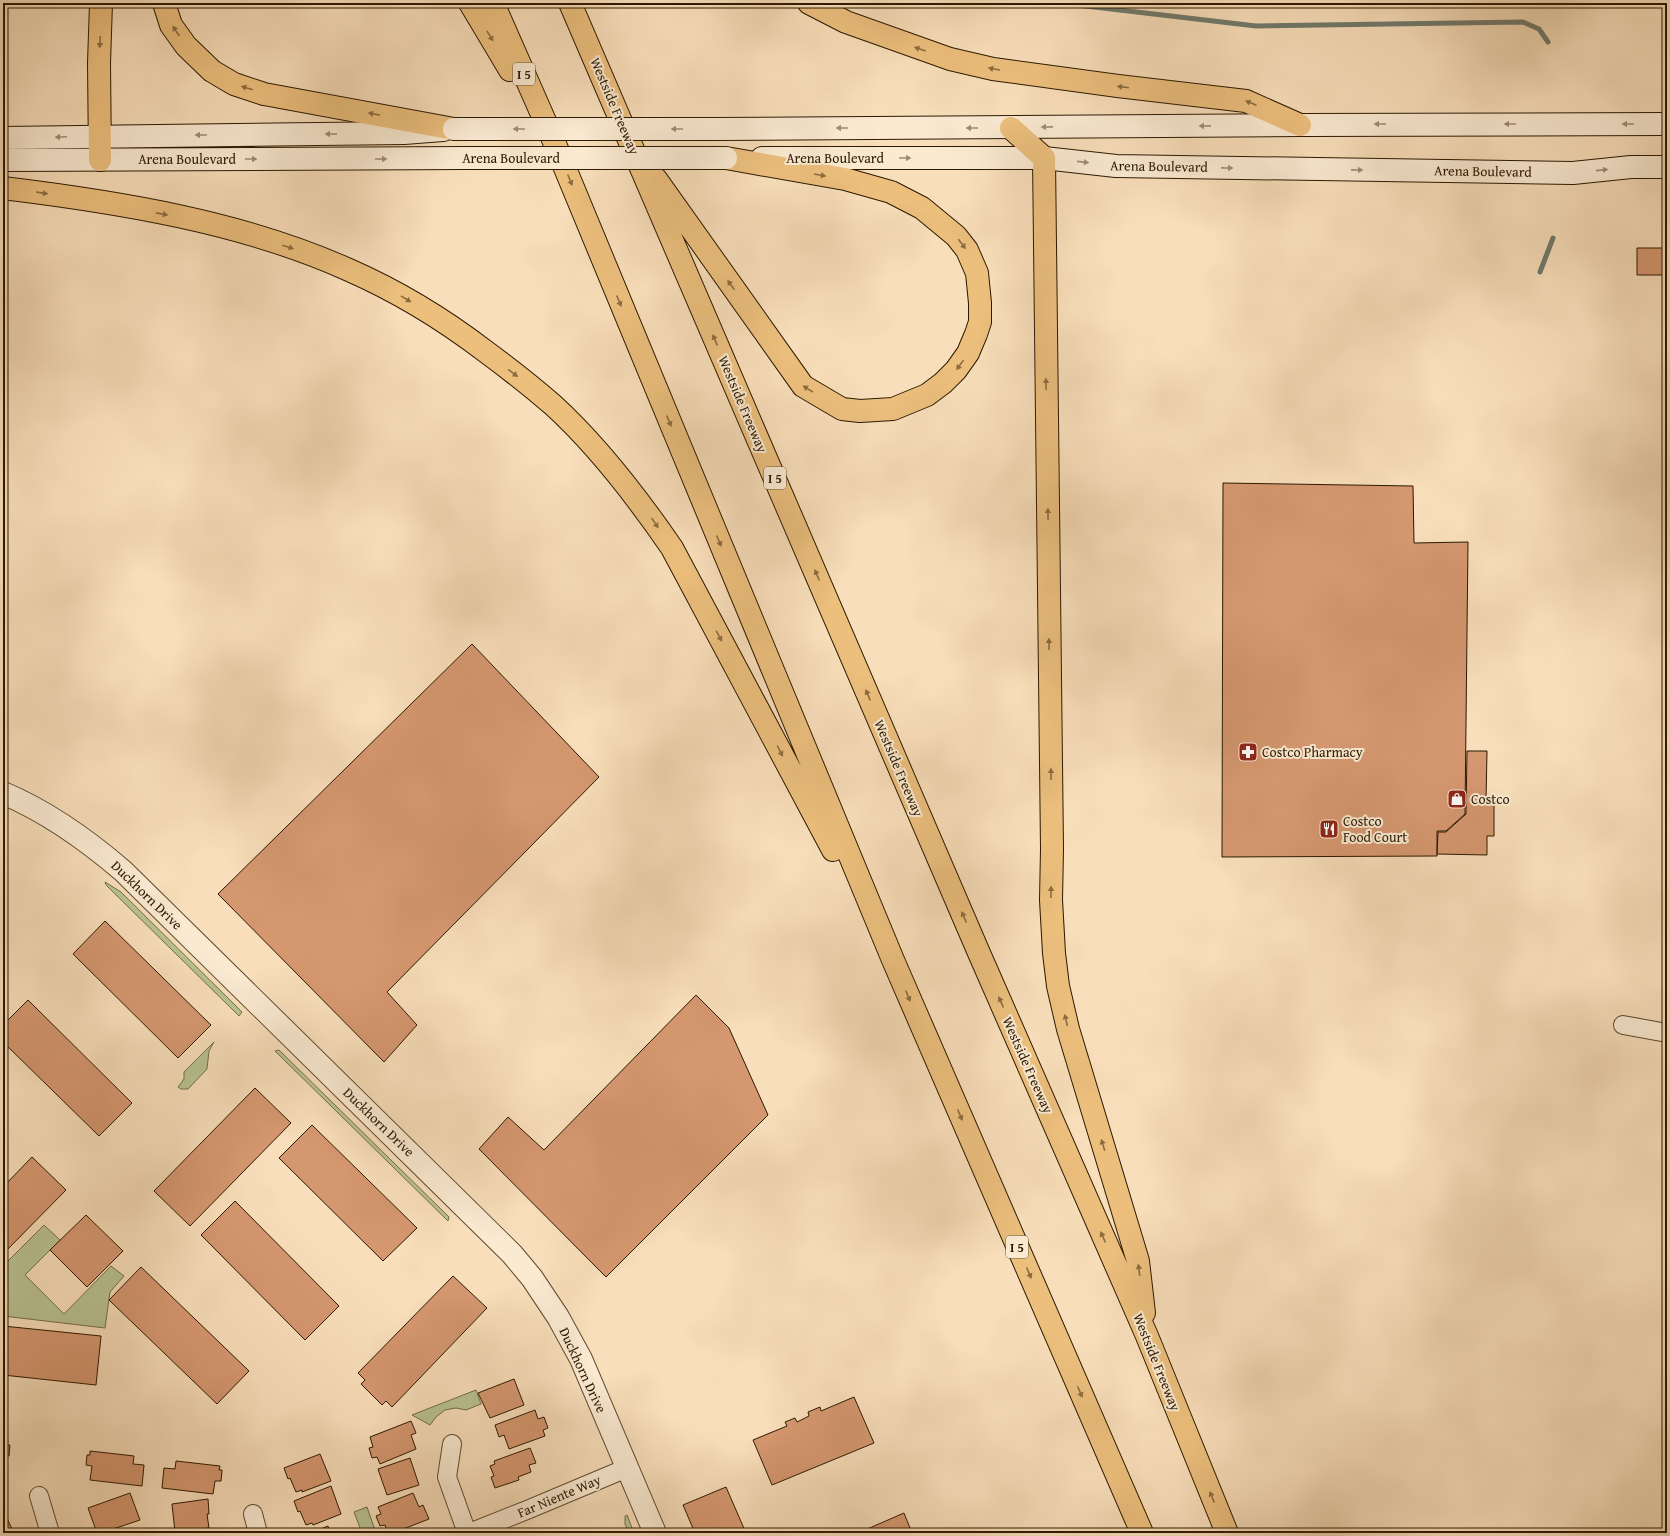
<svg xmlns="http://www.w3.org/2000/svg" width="1670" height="1536" viewBox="0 0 1670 1536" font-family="'Gentium Book Plus',serif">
<rect width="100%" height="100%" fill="#f8deba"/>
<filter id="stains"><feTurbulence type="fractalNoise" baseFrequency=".005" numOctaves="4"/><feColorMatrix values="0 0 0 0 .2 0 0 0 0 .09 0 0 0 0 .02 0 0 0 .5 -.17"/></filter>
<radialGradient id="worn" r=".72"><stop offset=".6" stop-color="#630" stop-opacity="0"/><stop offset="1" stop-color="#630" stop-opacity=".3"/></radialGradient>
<path fill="#b9c292" stroke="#726e49" d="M105 882 121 892 242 1012 239 1016 106 885Z
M214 1042 209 1051 207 1069 188 1089H181L178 1087 184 1079V1072Z
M279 1050 449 1217 448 1221 275 1051Z
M44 1225 60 1240 25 1275 64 1314 111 1266 124 1276 110 1292 105 1328 3 1316V1266Z
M476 1390 481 1404 466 1410 456 1408 445 1410 436 1417 430 1425 412 1415Z
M367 1507 376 1533H362L354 1512Z
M627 1515 634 1533H629L625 1524V1516Z"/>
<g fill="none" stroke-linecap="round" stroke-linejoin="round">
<path stroke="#707a6d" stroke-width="5" d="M1060 3 1256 26 1523 22 1539 29 1548 42
M1540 272 1553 238"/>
</g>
<path fill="#d59770" stroke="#2b1900" d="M1637 248H1667V275H1637Z
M1223 483 1413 486 1414 543 1468 542 1465 814 1446 831H1437V856L1222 857Z
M472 644 599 777 387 992 417 1025 384 1062 218 894Z
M1467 751H1487L1486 801H1494V836H1487V855L1437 854 1438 832H1446L1466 814Z
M105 921 211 1025 178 1058 73 954Z
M696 995 729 1028 768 1115 606 1277 479 1149 508 1117 544 1150Z
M28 1000 132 1103 99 1136 3 1042V1025Z
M255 1088 291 1123 190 1226 154 1191Z
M312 1125 417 1228 383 1261 279 1158Z
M32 1157 66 1190 3 1254V1187Z
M235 1201 339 1306 305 1340 201 1235Z
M86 1215 123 1251 87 1287 50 1250Z
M141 1267 249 1371 217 1404 109 1300Z
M453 1276 487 1308 392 1407 386 1401 382 1405 361 1384 365 1380 358 1373Z
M3 1326 101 1336 96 1385 3 1375Z
M514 1379 524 1405 490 1418 478 1393Z
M854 1397 874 1443 772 1485 753 1440 787 1426 785 1422 795 1418 797 1422 809 1416 808 1412 820 1407 821 1411Z
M535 1410 538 1419 544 1417 548 1428 543 1430 545 1436 509 1449 504 1435 499 1437 495 1425Z
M411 1421 416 1433 411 1435 416 1449 380 1464 377 1457 372 1458 369 1448 373 1447 370 1437Z
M3 1441H8L7 1445H10L9 1456H3Z
M530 1448 536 1463 529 1465 531 1472 518 1477 519 1480 495 1488 491 1477 494 1476 490 1466 495 1464 494 1461Z
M90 1451 134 1456 133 1464 144 1465 142 1486 90 1480 92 1466 86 1465 87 1455H90Z
M320 1454 331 1481 302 1492V1490L296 1492 290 1478 288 1479 284 1468Z
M410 1458 419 1485 387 1495 378 1469Z
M176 1461 220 1466 219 1470H222L221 1481H215L213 1494 162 1488 164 1468 175 1469Z
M331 1486 341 1514 313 1525 312 1523 306 1525 300 1511 298 1512 294 1501Z
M726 1487 746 1533H695L683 1505Z
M130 1493 140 1520 101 1533H97L88 1508Z
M413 1493 419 1507 423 1505 429 1519 393 1533H388L385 1525 380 1526 376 1516 381 1514 378 1507Z
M208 1499 209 1514H207L209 1528 175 1532 172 1504Z
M904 1513 912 1533H858Z
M3 1514 5 1518H7L12 1529 3 1533Z
M328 1526 330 1533H311Z"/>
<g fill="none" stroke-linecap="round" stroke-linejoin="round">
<defs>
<path id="minor" d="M1623 1025 1667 1033
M452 1444 447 1477 467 1533
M39 1496 50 1533
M253 1514 258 1533
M469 1533 527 1510 627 1468"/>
<path id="tertiary" d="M3 793C48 812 87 840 123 871L512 1254 532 1278 558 1317 581 1359 655 1533"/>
<path id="secondary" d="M716 129 1300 125 1667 124
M3 138 404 133 443 130
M762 158H1044L1116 166 1573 173 1631 167H1667
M3 160 465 158"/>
<path id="motorway" d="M164 3 171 25 186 46 212 71 234 84 264 94 454 129
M470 3 510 70
M493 3 555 144 893 960 1142 1533
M570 3 979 953 1147 1336 1227 1533
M809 3 846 22 950 59 993 69 1118 86 1246 101 1300 125
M1011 128 1044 158 1052 849 1051 900 1054 953 1058 986 1068 1029 1138 1261 1144 1313
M100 160 99 63 101 3
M656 179 803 386 842 409 860 411 893 409 927 395 943 383 956 370 968 353 976 334 980 322V303L977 273 967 250 956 236 922 208 891 192 845 179 726 158
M3 188C118 202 243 222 349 270 397 291 443 319 485 351 508 368 531 386 553 405 599 447 637 497 672 548L833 850"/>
</defs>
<use href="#minor" stroke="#5e4a2e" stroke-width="20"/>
<use href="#tertiary" stroke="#5e4a2e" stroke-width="24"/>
<use href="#secondary" stroke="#2b1900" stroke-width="24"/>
<use href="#motorway" stroke="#2b1900" stroke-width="24"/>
<use href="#minor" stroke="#faead2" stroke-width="18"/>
<use href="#tertiary" stroke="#faead2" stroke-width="22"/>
<use href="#secondary" stroke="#faead2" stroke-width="22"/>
<use href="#motorway" stroke="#ecbf7d" stroke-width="22"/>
<defs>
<path id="secondary-bridge" d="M454 129H716
M465 158H726"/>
</defs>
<use href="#secondary-bridge" stroke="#2b1900" stroke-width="24" stroke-linecap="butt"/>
<use href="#secondary-bridge" stroke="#faead2" stroke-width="22"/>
</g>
<defs><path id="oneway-solid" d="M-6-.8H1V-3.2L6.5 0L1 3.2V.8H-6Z"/></defs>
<g fill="#8c6c3e">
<use href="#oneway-solid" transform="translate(176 31) rotate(-124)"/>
<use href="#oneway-solid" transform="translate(490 36) rotate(59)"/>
<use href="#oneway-solid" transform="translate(100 42) rotate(92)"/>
<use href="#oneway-solid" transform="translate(920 49) rotate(-161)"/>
<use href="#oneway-solid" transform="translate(994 69) rotate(-170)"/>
<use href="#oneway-solid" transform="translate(1123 87) rotate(-173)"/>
<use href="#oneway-solid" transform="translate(247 88) rotate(-162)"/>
<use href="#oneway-solid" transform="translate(1251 103) rotate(-157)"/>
<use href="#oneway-solid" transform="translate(374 114) rotate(-169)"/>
<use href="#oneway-solid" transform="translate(820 175) rotate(10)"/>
<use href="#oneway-solid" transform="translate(570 180) rotate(67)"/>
<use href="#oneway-solid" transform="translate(42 193) rotate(9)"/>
<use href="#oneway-solid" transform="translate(162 214) rotate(11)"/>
<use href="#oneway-solid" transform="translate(962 244) rotate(53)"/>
<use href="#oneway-solid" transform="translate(288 247) rotate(18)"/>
<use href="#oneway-solid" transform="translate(731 285) rotate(-125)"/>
<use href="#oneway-solid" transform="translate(406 299) rotate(31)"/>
<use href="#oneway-solid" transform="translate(619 301) rotate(67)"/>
<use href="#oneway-solid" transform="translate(715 340) rotate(-113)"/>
<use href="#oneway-solid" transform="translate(960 365) rotate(126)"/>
<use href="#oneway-solid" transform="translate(513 373) rotate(37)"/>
<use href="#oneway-solid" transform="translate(1046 384) rotate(-91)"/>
<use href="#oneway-solid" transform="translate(808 389) rotate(-148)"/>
<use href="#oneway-solid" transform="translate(669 421) rotate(67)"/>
<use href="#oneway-solid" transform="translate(1048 514) rotate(-91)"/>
<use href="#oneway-solid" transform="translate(655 523) rotate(56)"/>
<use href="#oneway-solid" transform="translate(719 541) rotate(67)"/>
<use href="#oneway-solid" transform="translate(817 575) rotate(-113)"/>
<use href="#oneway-solid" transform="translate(719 636) rotate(62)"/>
<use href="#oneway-solid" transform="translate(1049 644) rotate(-91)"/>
<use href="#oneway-solid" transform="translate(868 695) rotate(-113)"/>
<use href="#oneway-solid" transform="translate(780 751) rotate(62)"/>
<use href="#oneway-solid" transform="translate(1051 774) rotate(-91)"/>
<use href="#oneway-solid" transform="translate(1051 892) rotate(-89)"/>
<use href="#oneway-solid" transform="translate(964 917) rotate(-113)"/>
<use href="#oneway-solid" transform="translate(908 996) rotate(67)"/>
<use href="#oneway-solid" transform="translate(1001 1002) rotate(-114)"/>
<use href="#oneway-solid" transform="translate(1066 1020) rotate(-103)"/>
<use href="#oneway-solid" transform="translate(960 1115) rotate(67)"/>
<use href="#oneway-solid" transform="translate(1103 1145) rotate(-107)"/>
<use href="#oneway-solid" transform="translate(1103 1237) rotate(-114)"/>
<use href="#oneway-solid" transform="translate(1139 1270) rotate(-97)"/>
<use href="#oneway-solid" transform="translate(1029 1273) rotate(67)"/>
<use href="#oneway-solid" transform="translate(1080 1392) rotate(67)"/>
<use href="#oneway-solid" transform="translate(1212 1497) rotate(-112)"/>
</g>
<g fill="#9d8c74">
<use href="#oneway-solid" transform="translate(1380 124) rotate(180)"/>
<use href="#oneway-solid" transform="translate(1510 124) rotate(180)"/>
<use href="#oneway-solid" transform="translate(1628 124) rotate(180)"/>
<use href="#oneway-solid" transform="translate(1205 126) rotate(179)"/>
<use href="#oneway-solid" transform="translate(1047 127) rotate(179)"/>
<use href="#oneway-solid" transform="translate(842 128) rotate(180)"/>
<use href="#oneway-solid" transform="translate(972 128) rotate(180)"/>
<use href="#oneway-solid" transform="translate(519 129) rotate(180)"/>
<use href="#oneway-solid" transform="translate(677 129) rotate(180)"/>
<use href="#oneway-solid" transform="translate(331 134) rotate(180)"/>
<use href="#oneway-solid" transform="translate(201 135) rotate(180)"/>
<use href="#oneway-solid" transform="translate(61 137) rotate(178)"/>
<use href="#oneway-solid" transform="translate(905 158)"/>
<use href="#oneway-solid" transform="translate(251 159)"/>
<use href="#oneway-solid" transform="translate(381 159)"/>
<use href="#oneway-solid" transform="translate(1083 162) rotate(6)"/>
<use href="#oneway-solid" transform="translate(1227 168) rotate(1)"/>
<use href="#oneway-solid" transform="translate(1357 170) rotate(1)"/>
<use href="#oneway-solid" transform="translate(1602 170) rotate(-6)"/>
</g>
<defs>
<symbol id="pharmacy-square" viewBox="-11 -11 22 22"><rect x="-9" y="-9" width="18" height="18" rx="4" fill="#8f2418" stroke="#faead2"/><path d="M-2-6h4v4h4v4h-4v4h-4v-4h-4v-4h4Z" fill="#fff"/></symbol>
<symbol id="shop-square" viewBox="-11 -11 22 22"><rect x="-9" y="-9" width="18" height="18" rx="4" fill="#8f2418" stroke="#faead2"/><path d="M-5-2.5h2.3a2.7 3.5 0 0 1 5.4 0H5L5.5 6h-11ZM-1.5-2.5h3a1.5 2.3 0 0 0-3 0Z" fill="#fff"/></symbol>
<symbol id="restaurant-square" viewBox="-11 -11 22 22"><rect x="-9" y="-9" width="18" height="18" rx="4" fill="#8f2418" stroke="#faead2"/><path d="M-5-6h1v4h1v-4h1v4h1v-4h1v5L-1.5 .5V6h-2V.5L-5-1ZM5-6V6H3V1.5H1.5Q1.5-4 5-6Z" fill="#fff"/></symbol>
</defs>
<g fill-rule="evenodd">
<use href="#pharmacy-square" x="1237" y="741" width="22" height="22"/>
<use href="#shop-square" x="1446" y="788" width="22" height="22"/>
<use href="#restaurant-square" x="1318" y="818" width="22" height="22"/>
</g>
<g text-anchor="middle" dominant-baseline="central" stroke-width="4" stroke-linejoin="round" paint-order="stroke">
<g fill="#faead2" stroke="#69583f" stroke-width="1">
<rect x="513" y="63" width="22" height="22" rx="3"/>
<rect x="764" y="467" width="22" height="22" rx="3"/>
<rect x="1006" y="1236" width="22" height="22" rx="3"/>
</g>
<g font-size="13" font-weight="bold" fill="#2b1900">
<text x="524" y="74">I 5</text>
<text x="775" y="478">I 5</text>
<text x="1017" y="1247">I 5</text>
</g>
<g font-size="14" fill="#2b1900" stroke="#faead2">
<text transform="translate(615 106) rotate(67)">Westside Freeway</text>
<text x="511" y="158">Arena Boulevard</text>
<text x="835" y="158">Arena Boulevard</text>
<text x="187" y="159">Arena Boulevard</text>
<text transform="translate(1159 166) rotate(1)">Arena Boulevard</text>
<text transform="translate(1483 171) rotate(1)">Arena Boulevard</text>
<text transform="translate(743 404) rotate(67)">Westside Freeway</text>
<text transform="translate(899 768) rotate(67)">Westside Freeway</text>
<text transform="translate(147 895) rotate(44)">Duckhorn Drive</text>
<text transform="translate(1028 1065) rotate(66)">Westside Freeway</text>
<text transform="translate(379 1122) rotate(44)">Duckhorn Drive</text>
<text transform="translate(1157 1362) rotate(68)">Westside Freeway</text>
<text transform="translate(583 1370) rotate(65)">Duckhorn Drive</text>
<text transform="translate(559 1496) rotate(-23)">Far Niente Way</text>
</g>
<g font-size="14" fill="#2b1900" stroke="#faead2" text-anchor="start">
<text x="1262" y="752">Costco Pharmacy</text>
<text x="1471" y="799">Costco</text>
<text x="1343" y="821">Costco<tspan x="1343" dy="16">Food Court</tspan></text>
</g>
</g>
<rect width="1670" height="1536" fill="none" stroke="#f8deba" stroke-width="16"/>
<rect x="4" y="4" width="1662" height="1528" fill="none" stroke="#2b1900" stroke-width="2"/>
<rect x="8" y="8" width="1654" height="1520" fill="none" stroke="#2b1900"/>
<rect width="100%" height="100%" filter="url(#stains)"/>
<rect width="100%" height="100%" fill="url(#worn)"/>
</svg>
